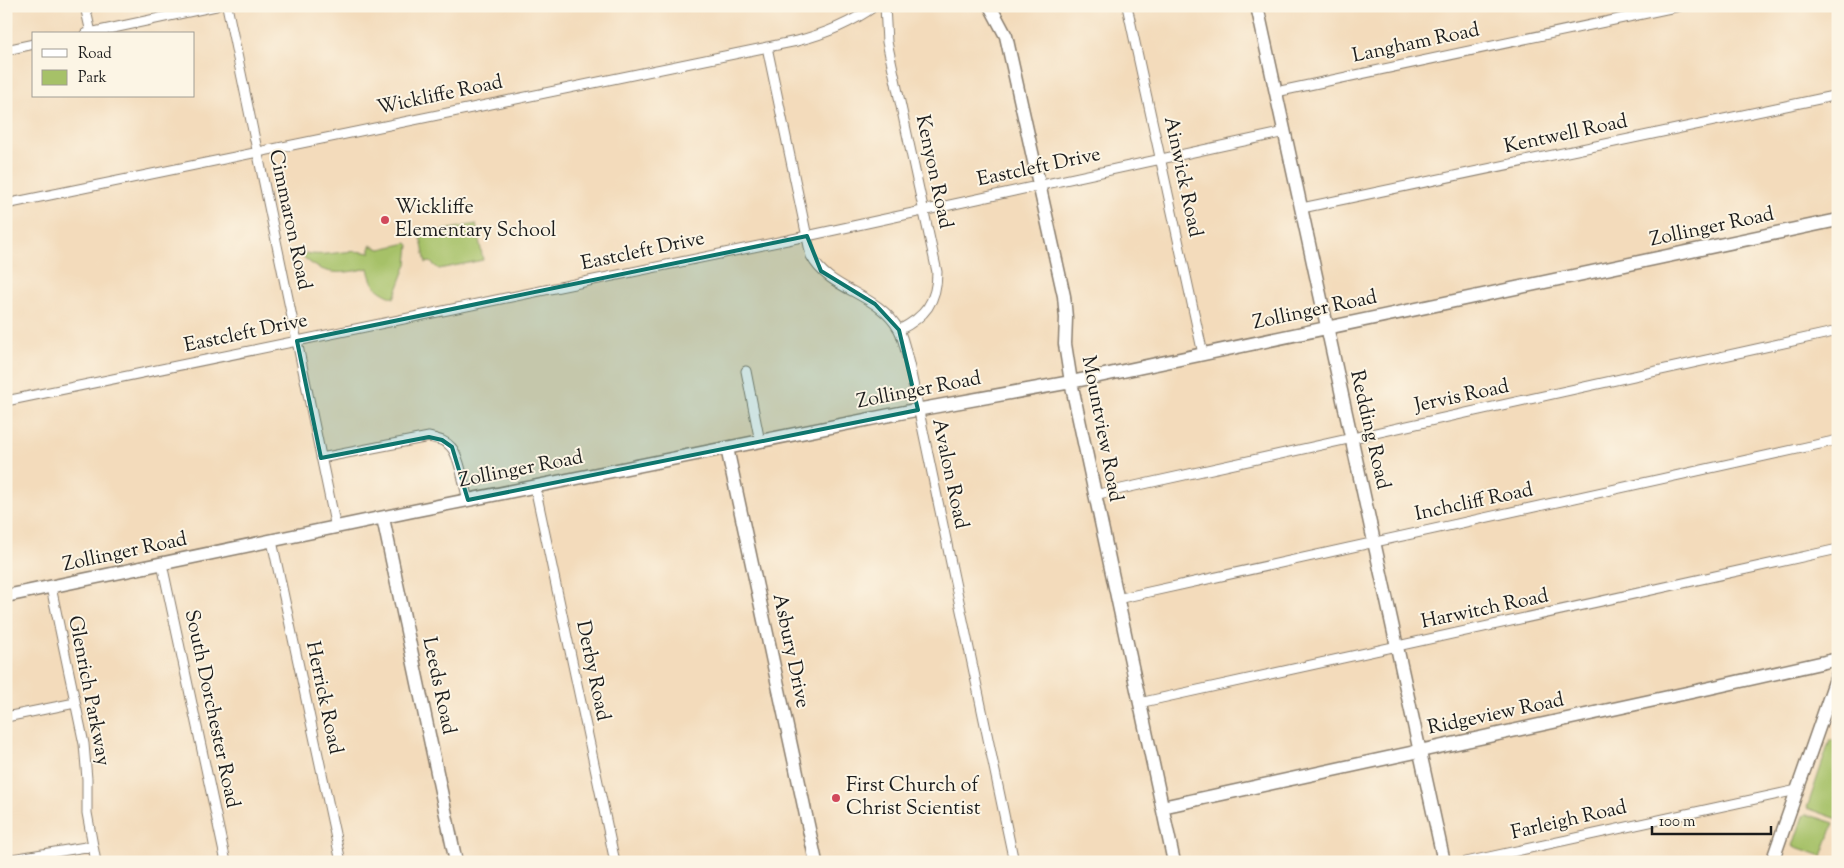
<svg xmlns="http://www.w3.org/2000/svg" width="1844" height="868" viewBox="0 0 1844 868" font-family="'Sorts Mill Goudy',serif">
<rect width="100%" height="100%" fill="#fcf5e5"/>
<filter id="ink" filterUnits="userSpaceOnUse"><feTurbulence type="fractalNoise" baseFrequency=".02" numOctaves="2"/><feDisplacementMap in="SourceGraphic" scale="10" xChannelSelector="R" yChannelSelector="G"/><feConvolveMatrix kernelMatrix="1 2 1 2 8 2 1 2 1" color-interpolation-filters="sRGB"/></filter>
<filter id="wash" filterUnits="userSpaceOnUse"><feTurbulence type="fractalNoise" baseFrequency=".0096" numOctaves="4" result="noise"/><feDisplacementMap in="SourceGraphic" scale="20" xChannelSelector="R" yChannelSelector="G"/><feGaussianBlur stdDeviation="1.12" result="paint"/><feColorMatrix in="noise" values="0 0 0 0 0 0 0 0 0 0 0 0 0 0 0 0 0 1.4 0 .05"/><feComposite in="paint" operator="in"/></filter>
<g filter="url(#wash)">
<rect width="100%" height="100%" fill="#f3dbbb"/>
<path fill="#a6c168" stroke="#616e42" d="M476 224 483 260 439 269 430 262 426 263 420 235Z
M407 243 409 245 407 264 394 298C377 291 372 287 368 268 335 276 320 275 296 250 322 261 343 247 370 253V245L380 249Z
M1830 740 1838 742V819L1807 808Z
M1806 814 1834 823 1822 856 1793 846 1803 816Z"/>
</g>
<g filter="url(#ink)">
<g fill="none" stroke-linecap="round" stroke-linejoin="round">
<defs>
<path id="street" d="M85 6 91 33
M227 6 336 528
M885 6 887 42 937 272C937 302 925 317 899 330
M1127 6 1203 354
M85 34 216 6
M767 47 811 256C830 292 878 292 899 330 904 340 906 353 909 364L1014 862
M6 50 34 44
M1276 92 1680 6
M6 204 797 41C825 34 851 23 875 6
M1302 208 1838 95
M746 371 760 442
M6 401 807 236 1285 132
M321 458 429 437C437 439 445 440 451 447 460 456 464 487 468 500
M535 487 615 862
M1094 495 1838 331
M272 541 341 862
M162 564 226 862
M51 587 84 744 87 779V813L96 862
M1117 599 1838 440
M1139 703 1838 549
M6 717 75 703
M6 860 92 846
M1466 862 1797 790"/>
<path id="secondary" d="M990 6 1006 36 1064 296 1066 318 1065 344 1071 382 1174 862
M1257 6 1444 862
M727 448 816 862
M383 518 456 862
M6 596 413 511 905 412 1071 382 1838 220
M1162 807 1710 688 1838 659
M1772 862 1838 673"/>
</defs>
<use href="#street" stroke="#887c6c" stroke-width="11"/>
<use href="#secondary" stroke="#887c6c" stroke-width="15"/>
<use href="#street" stroke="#fff" stroke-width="9"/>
<use href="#secondary" stroke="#fff" stroke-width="12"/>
</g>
</g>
<path fill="#0f766e" fill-opacity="0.2" stroke="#0f766e" stroke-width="4" stroke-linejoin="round" d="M807 236 821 271 875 304 899 330 918 410 468 500 452 447 442 440 429 437 321 458 297 341Z"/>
<g fill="#d1495b" stroke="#fcf5e5" stroke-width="2">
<circle cx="385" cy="220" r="5"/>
<circle cx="836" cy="798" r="5"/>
</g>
<g text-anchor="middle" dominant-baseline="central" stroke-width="4" stroke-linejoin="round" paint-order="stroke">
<g font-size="20" fill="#1c1c1c" stroke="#fcf5e5">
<text transform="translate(1416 44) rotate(-12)">Langham Road</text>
<text transform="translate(440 96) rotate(-12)">Wickliffe Road</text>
<text transform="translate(1566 135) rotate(-12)">Kentwell Road</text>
<text transform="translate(1039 168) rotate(-12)">Eastcleft Drive</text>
<text transform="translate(933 172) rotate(78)">Kenyon Road</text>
<text transform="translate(1182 177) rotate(78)">Ainwick Road</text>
<text transform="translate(289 220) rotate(78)">Cimmaron Road</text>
<text transform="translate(1712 228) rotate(-12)">Zollinger Road</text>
<text transform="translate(643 252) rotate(-12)">Eastcleft Drive</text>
<text transform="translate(1315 311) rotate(-12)">Zollinger Road</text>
<text transform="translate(246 334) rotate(-12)">Eastcleft Drive</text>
<text transform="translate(919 391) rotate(-11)">Zollinger Road</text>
<text transform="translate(1462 397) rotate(-12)">Jervis Road</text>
<text transform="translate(1101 429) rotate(79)">Mountview Road</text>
<text transform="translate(1369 430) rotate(77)">Redding Road</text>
<text transform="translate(521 470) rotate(-11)">Zollinger Road</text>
<text transform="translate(949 474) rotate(78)">Avalon Road</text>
<text transform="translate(1474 503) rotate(-12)">Inchcliff Road</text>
<text transform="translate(125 553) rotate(-12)">Zollinger Road</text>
<text transform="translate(1485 610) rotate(-12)">Harwitch Road</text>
<text transform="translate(790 651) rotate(78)">Asbury Drive</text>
<text transform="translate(592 671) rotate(78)">Derby Road</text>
<text transform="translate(438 686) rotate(78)">Leeds Road</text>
<text transform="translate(88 691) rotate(79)">Glenrich Parkway</text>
<text transform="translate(323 698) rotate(78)">Herrick Road</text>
<text transform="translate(211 709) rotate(78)">South Dorchester Road</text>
<text transform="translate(1496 715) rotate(-12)">Ridgeview Road</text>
<text transform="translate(1569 821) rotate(-13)">Farleigh Road</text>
</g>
<g font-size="20" fill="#1c1c1c" stroke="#fcf5e5" text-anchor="start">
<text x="395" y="208">Wickliffe<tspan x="395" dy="23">Elementary School</tspan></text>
<text x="846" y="786">First Church of<tspan x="846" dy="23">Christ Scientist</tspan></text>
</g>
</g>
<rect width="1844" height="868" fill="none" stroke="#fcf5e5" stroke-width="25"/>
<rect x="32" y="32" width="162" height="65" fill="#fcf5e5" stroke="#a29e95"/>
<rect x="42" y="49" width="25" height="8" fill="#ffffff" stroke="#a29e95"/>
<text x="78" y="58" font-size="15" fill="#1c1c1c">Road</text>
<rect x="42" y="70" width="25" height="15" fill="#a6c168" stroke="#a29e95"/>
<text x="78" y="82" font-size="15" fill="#1c1c1c">Park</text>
<path d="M1652 826v8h119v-8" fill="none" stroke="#1c1c1c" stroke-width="2.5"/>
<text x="1659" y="826" font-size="15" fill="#1c1c1c" stroke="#fcf5e5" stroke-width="4" paint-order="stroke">100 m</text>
</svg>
